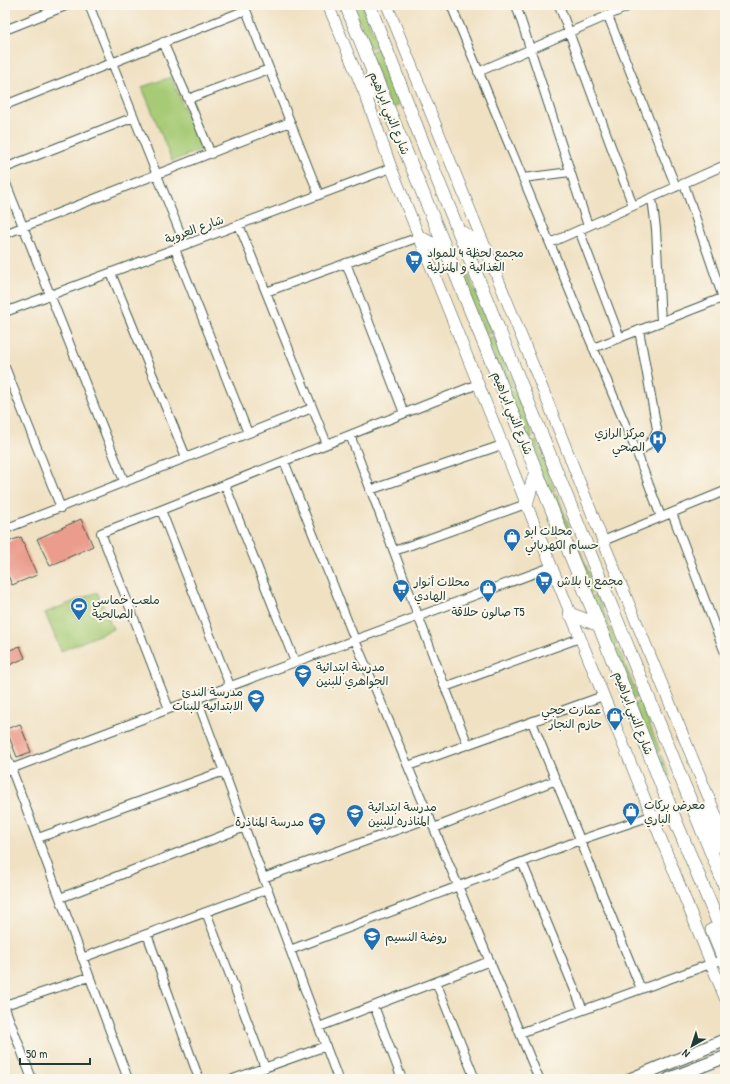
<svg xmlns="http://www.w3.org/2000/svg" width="730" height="1084" viewBox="0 0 730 1084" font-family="'Patrick Hand','Playpen Sans Arabic',sans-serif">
<rect width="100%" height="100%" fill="#fbf7ec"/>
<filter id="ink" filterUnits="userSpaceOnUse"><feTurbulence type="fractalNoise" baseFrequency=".025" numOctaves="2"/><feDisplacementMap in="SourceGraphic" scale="8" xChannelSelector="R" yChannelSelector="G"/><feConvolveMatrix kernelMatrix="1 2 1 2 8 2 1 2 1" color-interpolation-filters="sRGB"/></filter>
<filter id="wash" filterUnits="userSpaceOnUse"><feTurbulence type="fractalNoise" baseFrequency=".012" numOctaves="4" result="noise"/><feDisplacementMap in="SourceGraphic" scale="16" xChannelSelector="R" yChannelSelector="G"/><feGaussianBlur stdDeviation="0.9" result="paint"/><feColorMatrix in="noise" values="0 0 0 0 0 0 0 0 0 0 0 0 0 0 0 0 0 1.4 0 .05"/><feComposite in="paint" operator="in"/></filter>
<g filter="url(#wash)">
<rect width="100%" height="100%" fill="#f0e1c3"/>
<path fill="#a6ca74" stroke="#628454" d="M353 5H362L378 45 370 48Z
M377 49 399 105 391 109 369 52Z
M171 77 202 149 172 161 142 87Z
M468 274 492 333 486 335 462 277Z
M494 336 514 387 507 390 487 338Z
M515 390 533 437 527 439 508 393Z
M536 441 555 491 549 493 529 444Z
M557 494 570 529 564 532 550 497Z
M577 543 596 591 589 594 570 546Z
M97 592 113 629 61 651 45 613Z
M597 595 617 645 611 647 591 597Z
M619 649 638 697 633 699 613 651Z
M640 701 660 751 655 754 634 704Z
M661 755 670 776 665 777 656 757Z"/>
<g id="blocks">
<path fill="#eb9c8d" d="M81 519 93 546 50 566 37 539Z
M21 537 37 575 12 585 5 568V543Z
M20 646 25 658 5 667V652Z
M20 724 31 752 17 757 6 729Z"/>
</g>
</g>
<g filter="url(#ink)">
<use href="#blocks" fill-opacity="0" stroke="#3e5649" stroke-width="1"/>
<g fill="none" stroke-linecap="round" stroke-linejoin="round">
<defs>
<path id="minor" d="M89 5 185 245
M244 5 319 195
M451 5 637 453 661 517
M516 5 588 226
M559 5 633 206
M608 16 676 187
M5 30 68 5
M163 42 188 99 211 154
M478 72 632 5
M188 99 269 69
M5 105 246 10
M5 168 134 117
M523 178 570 172
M5 181 124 481
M684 184 723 298
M652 198 656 229 661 322
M239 225 327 444
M579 230 620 338
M5 234 290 122
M550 243 725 165
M175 249 248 433
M346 263 404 413
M111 273 186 457
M266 292 419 237
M5 312 391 168
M593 348 725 297
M5 367 61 508
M350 435 445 687 468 745
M637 453C647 446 653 442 657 429L639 330
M284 461 355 640 539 1079
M225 485 295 662
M370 490 502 445
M161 510 230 686
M672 513 725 653
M5 529 312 408
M603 541 725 491
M394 551 526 504
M445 687 580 638
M197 699 338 1079
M169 709 101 533 161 510 478 384
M532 722 641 989
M5 752 128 1079
M408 766 603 696
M5 771 169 709 551 567
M434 828 556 780
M38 838 224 771
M522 862 583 1010
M263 878 430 818
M60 898 245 827
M206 912 265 1068
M147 934 199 1079
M290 950 580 840 651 816 664 813
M82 958 268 889
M436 982 475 1079
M5 1005 89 977
M374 1006 402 1079
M5 1008 32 1079
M319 1027 490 961
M520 1033 724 959
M233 1079 326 1046"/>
<path id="tertiary" d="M328 5 367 99 391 167 725 998
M387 5 541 385 603 541 725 837"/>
<path id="secondary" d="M631 1079 725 1040
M669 1079 725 1057"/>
<path id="primary" d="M346 5 599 625 676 822 725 939
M369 5 428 156 725 886
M367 99 373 72
M458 230 486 249
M419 237 447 252
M526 504 536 471
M570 614 599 625
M703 810 725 850
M712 930 725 962"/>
</defs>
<use href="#minor" stroke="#3e5649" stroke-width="10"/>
<use href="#tertiary" stroke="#3e5649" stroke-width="12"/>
<use href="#secondary" stroke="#3e5649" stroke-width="14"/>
<use href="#primary" stroke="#3e5649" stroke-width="14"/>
<use href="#minor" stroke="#fff" stroke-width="8"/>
<use href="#tertiary" stroke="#fff" stroke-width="11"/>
<use href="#secondary" stroke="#fff" stroke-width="12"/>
<use href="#primary" stroke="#fff" stroke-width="13"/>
</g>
</g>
<defs>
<symbol id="supermarket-pin" viewBox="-11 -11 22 30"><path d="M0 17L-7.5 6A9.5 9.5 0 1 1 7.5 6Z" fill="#1f6fb2" stroke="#fbf7ec"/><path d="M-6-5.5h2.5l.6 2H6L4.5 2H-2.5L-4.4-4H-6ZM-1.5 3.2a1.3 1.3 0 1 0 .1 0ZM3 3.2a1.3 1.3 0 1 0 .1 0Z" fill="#fff"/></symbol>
<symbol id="hospital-pin" viewBox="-11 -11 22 30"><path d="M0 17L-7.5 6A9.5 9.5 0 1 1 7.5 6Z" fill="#1f6fb2" stroke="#fbf7ec"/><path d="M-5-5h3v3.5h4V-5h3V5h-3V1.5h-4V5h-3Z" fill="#fff"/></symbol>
<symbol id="shop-pin" viewBox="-11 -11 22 30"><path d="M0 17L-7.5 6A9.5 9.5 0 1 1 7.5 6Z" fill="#1f6fb2" stroke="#fbf7ec"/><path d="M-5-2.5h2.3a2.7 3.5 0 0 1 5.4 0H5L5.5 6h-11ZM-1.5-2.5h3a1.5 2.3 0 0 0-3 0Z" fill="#fff"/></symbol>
<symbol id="stadium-pin" viewBox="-11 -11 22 30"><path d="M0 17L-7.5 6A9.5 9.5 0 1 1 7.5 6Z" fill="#1f6fb2" stroke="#fbf7ec"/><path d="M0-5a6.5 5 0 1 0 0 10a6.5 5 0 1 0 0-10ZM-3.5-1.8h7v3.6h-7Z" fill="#fff"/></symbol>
<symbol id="school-pin" viewBox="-11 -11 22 30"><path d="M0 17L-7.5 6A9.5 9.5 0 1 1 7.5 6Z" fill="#1f6fb2" stroke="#fbf7ec"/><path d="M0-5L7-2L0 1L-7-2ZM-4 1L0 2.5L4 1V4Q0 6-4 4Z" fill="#fff"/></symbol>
</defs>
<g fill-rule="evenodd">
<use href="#supermarket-pin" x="404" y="249" width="20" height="27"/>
<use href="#hospital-pin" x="648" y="429" width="20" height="27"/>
<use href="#shop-pin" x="502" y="527" width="20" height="27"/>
<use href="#supermarket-pin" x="534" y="570" width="20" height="27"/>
<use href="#supermarket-pin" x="391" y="578" width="20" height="27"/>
<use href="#shop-pin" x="478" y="578" width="20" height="27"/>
<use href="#stadium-pin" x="69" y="596" width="20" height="27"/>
<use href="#school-pin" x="293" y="663" width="20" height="27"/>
<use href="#school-pin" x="246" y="688" width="20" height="27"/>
<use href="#shop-pin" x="605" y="706" width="20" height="27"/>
<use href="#shop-pin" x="621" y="801" width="20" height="27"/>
<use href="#school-pin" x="345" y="803" width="20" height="27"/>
<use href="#school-pin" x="307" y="811" width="20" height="27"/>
<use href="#school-pin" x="362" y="926" width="20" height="27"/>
</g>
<g text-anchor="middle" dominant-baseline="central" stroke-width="4" stroke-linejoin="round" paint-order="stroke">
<g font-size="12" fill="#1f3d34" stroke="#fbf7ec">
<text transform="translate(390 113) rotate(68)">شارع النبي ابراهيم</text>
<text transform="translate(194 229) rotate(-20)">شارع العروبة</text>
<text transform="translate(513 413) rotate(68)">شارع النبي ابراهيم</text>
<text transform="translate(634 713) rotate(69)">شارع النبي ابراهيم</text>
</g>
<g font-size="12" fill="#1f3d34" stroke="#fbf7ec" text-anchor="start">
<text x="427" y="252">مجمع لحظة 4 للمواد<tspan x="427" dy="14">الغذائية و المنزلية</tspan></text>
<text x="645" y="432" text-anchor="end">مركز الرازي<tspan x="645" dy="14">الصحي</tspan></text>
<text x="525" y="530">محلات ابو<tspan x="525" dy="14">حسام الكهربائي</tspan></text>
<text x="557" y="580">مجمع يا بلاش</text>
<text x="414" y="581">محلات أنوار<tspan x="414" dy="14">الهادي</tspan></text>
<text x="92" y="599">ملعب خماسي<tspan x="92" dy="14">الصالحية</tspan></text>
<text x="488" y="611" text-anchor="middle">صالون حلاقة T5</text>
<text x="316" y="666">مدرسة ابتدائية<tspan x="316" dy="14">الجواهري للبنين</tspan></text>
<text x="243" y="691" text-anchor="end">مدرسة الندئ<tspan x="243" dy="14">الابتدائيه للبنات</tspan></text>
<text x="602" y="709" text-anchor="end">عمارت حجي<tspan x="602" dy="14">حازم النجار</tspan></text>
<text x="644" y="804">معرض بركات<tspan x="644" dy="14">الباري</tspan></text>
<text x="368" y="806">مدرسة ابتدائية<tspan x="368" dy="14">المناذره للبنين</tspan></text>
<text x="304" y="821" text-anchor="end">مدرسة المناذرة</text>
<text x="385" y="936">روضة النسيم</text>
</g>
</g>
<rect width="730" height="1084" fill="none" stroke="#fbf7ec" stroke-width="20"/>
<g transform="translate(692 1046) rotate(219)" stroke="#fbf7ec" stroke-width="3" paint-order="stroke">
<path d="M0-3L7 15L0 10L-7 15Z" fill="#1f3d34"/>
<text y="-6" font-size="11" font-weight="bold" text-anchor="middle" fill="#1f3d34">N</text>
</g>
<path d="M20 1058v6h70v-6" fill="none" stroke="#1f3d34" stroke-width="2"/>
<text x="26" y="1058" font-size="12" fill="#1f3d34" stroke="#fbf7ec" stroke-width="3" paint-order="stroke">50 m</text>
</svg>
